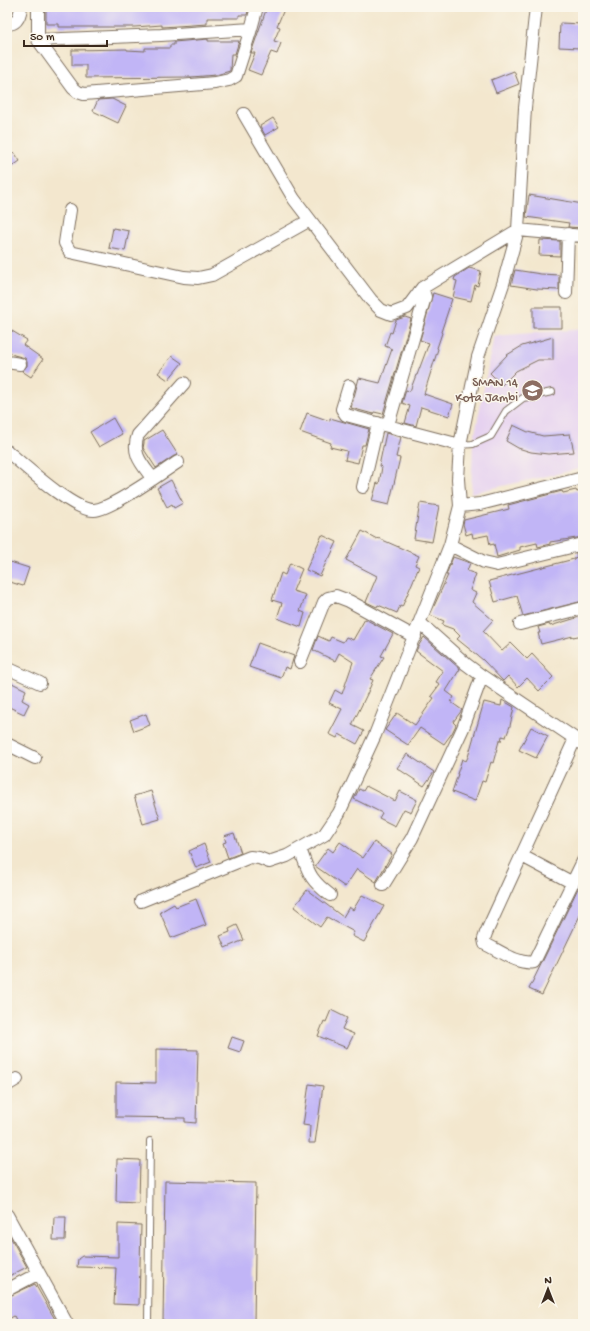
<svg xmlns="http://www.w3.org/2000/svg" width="590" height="1331" viewBox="0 0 590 1331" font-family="'Gochi Hand',sans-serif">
<rect width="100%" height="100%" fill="#fbf7ec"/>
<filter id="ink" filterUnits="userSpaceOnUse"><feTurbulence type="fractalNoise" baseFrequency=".025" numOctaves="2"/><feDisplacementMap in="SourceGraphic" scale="8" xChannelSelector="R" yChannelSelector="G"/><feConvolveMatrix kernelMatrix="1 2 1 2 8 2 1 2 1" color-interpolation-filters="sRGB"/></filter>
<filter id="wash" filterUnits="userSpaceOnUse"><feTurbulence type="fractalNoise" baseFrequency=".012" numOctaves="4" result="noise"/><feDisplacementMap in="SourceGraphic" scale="16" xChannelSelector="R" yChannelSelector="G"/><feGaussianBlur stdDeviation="0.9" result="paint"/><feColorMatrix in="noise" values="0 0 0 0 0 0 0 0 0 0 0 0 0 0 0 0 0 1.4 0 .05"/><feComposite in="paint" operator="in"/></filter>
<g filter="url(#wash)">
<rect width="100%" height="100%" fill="#f3e7ce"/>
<path fill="#e6d2f0" d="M583 329V468L471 493 473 444 494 336Z"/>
<g id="blocks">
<path fill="#c1b5f6" d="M46 7H249L247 15H239V18H207V24L162 27V25L135 27H59V24H46Z
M267 7H285L277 26 280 27 274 41 281 43 277 54 271 52 261 75 248 70 255 53H251Z
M560 23 582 24 580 48 559 47Z
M208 39V41H239L235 54H231L230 71 216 75 191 77 86 78V65H72V50L127 49V50L145 51V48H170V45H174V42Z
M514 71 519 84 496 93 491 80Z
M112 99 126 106 118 123 93 111 98 100Z
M273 118 279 127 265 135 260 126Z
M14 152 20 161 7 170V157Z
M529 195 583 204V228L568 227 569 223 526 217Z
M113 228 129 231 125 251 109 248Z
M540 240 560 241V256L539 255Z
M469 268 481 271 478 286 475 285 471 301 453 297 457 281 454 280 455 277Z
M515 270 541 274 559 275V290L537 289 511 285Z
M433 293 452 299 441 332 442 333 437 348 438 349 424 394 453 404 449 416 421 407 416 426 405 423 410 406 402 403 406 390 410 391 416 375H417L429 343 420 340Z
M533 307H562V328H533Z
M405 317 411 319 383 414 374 412 373 414 351 408 359 378 380 383 392 349 385 346 390 332 392 333 396 320Z
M7 328 27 340 23 345 43 359 31 377 22 371 27 366V362L25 358 14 355 7 351Z
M553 337V360H538L516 371 502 385 490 373 507 355 522 346Z
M172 356 182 363 168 380 158 373Z
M307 413 330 421V418L369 429 365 445H362L358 463 345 460 347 451 330 447 331 443 300 432Z
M113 418 122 434 99 447 90 432Z
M513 425 528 432 543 436 570 434 574 452 548 454 531 452 518 448 506 441Z
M162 430 178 455 174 456 156 468 143 448 144 443V441Z
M386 433 401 437 396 457 400 458 389 505 372 501 377 483 379 484 382 467 379 466Z
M171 480 183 503 174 508 172 504 167 507 157 488Z
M576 490 577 492 583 490V537L550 542V544L538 547 537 543 520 547V550L497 557 494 544 490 545 488 535 473 538 472 533 466 535 463 524 464 520 509 509 508 505 562 491 563 493Z
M420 503 439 506 432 542 414 539Z
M362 531 377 539 378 538 419 556 415 565 419 567 402 607 400 606 397 613 378 605 377 607 366 602 377 576 346 560Z
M322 535 337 542 329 559 328 558 320 576 306 570Z
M583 552V601L523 616 517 596 495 602 489 581 574 559V558L577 557 576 553Z
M453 557 470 563 467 571 476 574 470 590 476 593 472 602 493 620 483 631 502 651 511 643 527 659 532 654 553 677 539 691 527 678 518 687 508 676 503 681 483 660 457 639 460 636 453 629 442 625 444 621 430 615 448 575H446Z
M7 561 29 568 23 586 7 581Z
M290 563 302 569 293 591 306 595 300 611 305 613 301 627 277 618 282 603 272 600 281 573 285 575Z
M583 616V635L573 637V636L541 644 538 633H540L538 627 549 624 550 626Z
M365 619 393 634 381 656 384 657 370 679 373 680 368 692 352 725 364 731 357 744 339 734 337 738 329 734 342 709 329 703 335 690 342 694 353 662 339 653 335 661 313 650 318 636 329 641 331 637 343 642 346 637 353 640Z
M424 637 460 669 446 691 454 697 451 702 462 710 453 722 456 725 452 733 444 744 420 728 408 745 385 730 397 713 415 725 434 698 431 696 440 684 436 682 443 671 416 651 419 645Z
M258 643 294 656 290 669 285 667 281 678 249 667Z
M10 682 26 690 22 700 29 704 24 714 7 706V688Z
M502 700 514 707 510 726 506 737 502 736 501 741H499L493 763 491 762 485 782 482 781 475 801 452 792 458 774H457L462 759 466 761 468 757 484 702 501 706Z
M146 714 150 725 134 731 130 720Z
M531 727 548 736 536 758 519 750Z
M407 754 434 772 424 786 397 768Z
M366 786 395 801 400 791 417 800 411 812 404 809 395 826 379 818 382 813 354 799 359 789 363 791Z
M151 791 160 819 143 824 134 796Z
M234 833 241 853 228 858 223 843 226 842 224 836Z
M340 842 363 858 374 842 392 854 376 882 357 869 345 887 315 866 328 848 333 852Z
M204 844 211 862 196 868 189 851Z
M583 878V909L542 995 529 989Z
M307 890 343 917 349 907 353 910 362 895 384 906 364 942 352 936 354 932 327 917 320 927 294 907Z
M196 899 206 925 171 938 160 912 174 904 176 907Z
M237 925 244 940 225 948 220 936 230 932 229 929Z
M331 1010 347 1018 342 1029 354 1034 347 1048 318 1036 324 1021 326 1022Z
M232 1037 244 1041 240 1052 228 1048Z
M156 1049 198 1050 196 1123 185 1122V1118L116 1117V1082L156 1083Z
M309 1084 323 1086 315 1143H309L310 1126 303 1125Z
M117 1159 140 1160 139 1203 116 1202Z
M165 1181 256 1183 254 1324H163Z
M54 1217H66L65 1240H53Z
M118 1224 141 1225 139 1305 114 1304 116 1268 77 1267 78 1259 82 1256 118 1257Z
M7 1231 27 1267 7 1277Z
M35 1284 52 1314 58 1324H18L14 1316 7 1320V1297Z"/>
</g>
</g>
<g filter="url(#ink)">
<use href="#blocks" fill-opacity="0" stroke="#7b6c5c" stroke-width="1"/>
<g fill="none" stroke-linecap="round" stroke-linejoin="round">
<defs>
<path id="lane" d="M460 445 473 444 491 436 506 411 523 398 552 392
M148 1324 150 1141"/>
<path id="street" d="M38 7V40L73 88 78 92 84 94 215 83 229 80 236 76 251 29 257 7
M7 24C17 24 20 16 21 7
M38 40 161 35 251 29
M244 114 294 199 371 300 381 310 391 314 407 308 422 288 518 230 583 236
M70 210 65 243 70 252 184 277 198 278 212 275 310 220
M566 293 568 234
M7 362 20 364
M349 386 342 409 346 415 460 445
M388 425 425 297 422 288
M7 451C24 465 73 511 94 510 112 509 161 473 178 462
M153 479C142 464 131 454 138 435L184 383
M363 487 378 423
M460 506 480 504 583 478
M450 545 484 562 497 565 583 544
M420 623 466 664 482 676 583 744
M520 624 583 608
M300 662 324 602 328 598 336 596 349 601 415 637
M7 668 40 683
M575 739 486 933 484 939 485 944C500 951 518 965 534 962L583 861
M7 744 35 758
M300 849C309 873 309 879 330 895
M522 856 573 883
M383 885 412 838 463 728 482 676
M141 901 250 857 259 858 269 862 287 856 324 835 339 813 375 735 450 545 460 506 458 479 460 445 478 357 503 284 518 230 525 108 536 7
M7 1085 17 1079
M7 1215 67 1324
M7 1290 39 1273"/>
</defs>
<use href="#lane" stroke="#7b6c5c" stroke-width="8"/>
<use href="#street" stroke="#7b6c5c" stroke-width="14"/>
<use href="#lane" stroke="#fff" stroke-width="6"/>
<use href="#street" stroke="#fff" stroke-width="12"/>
</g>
</g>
<defs>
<symbol id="school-disc" viewBox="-11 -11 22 22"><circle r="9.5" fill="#8d6e63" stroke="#fbf7ec"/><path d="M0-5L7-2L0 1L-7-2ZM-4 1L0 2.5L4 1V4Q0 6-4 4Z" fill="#fff"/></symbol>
</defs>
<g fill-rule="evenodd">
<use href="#school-disc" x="520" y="378" width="25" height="25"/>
</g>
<g text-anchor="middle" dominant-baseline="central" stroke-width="3" stroke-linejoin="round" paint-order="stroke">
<g font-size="13" fill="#785e54" stroke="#fbf7ec" text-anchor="end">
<text x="518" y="383">SMAN 14<tspan x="518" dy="15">Kota Jambi</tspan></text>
</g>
</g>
<rect width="590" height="1331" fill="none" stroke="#fbf7ec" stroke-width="24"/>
<g transform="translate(548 1289)" stroke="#fbf7ec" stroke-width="3" paint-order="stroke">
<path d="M0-3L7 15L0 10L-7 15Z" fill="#3b2a1e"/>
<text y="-6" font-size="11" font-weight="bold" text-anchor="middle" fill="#3b2a1e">N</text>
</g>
<path d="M24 40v6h83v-6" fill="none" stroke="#3b2a1e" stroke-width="2"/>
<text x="30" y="40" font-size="12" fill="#3b2a1e" stroke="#fbf7ec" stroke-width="3" paint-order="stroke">50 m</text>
</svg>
